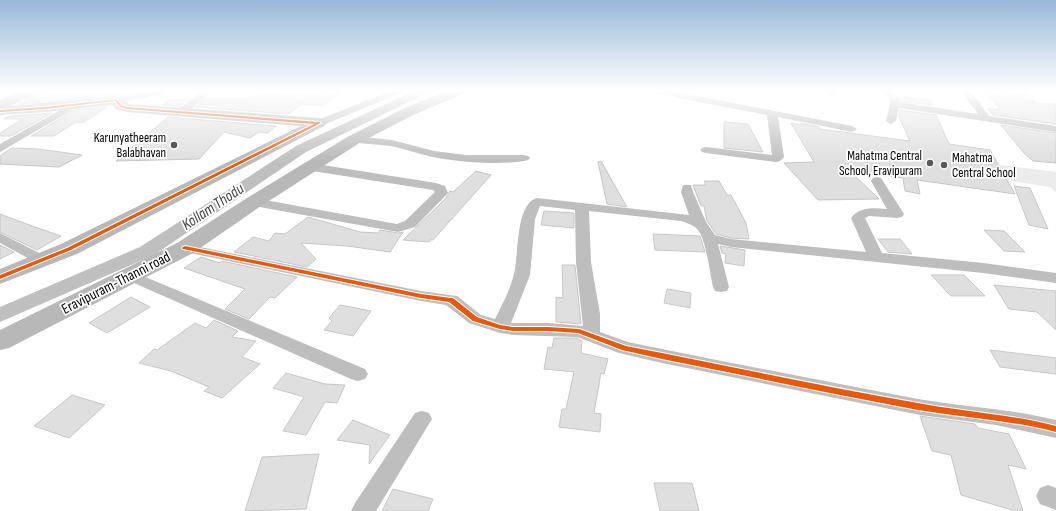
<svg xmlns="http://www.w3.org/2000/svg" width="1056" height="511" viewBox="0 0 1056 511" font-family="'Sofia Sans Condensed',sans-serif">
<rect width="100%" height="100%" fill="#fff"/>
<path fill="#ececec" d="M883 150 1056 172V192L1050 187 888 162Z"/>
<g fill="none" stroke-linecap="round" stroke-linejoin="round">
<path fill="#bfbfbf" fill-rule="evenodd" d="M414 91H429L427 93 306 152 154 255 0 322V307L140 247 296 146Z"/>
</g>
<path fill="#dfdfdf" stroke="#c7c7c7" d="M44 91H121L118 95 19 104 36 95 38 93Z
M275 91H321L341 93 321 106 302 104 288 114 195 107 205 99H236L260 96 263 94 275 95Z
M983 91H1002L1027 94 1036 104H1056V124L993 115 988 109H1001Z
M900 97 930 100 932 105 900 101Z
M168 100H188L180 106 163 105Z
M107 107 84 122 74 123 54 136H31L74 110Z
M900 110 936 115 949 144 990 150 1015 194 917 180 920 194 905 191 903 178 850 171 879 199 818 200 784 163 814 162 791 123 801 125V123L819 127V129L910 141 899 117Z
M52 113 11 136H0V133L23 119H4L10 116Z
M168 117 276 126 268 133 259 132 250 138 224 132 199 159 116 161Z
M724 122 748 124 763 152 724 148Z
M1001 125 1056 133V163L1033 161 1024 153Z
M12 148 38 149 82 155 59 167 0 164V156Z
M601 161 627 207 607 204 598 162Z
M476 171 491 175 433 240H430L429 242 403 240 445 199 450 191 453 192Z
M704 181H719L727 195H731L746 223 749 239 731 238 716 234 707 221 704 206H701L693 185H706Z
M1014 186 1030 188 1048 229 1029 225Z
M544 211 574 213V228L541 225Z
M0 214 35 227 61 236 37 250 0 232Z
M308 217 360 232 378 233 380 230 398 233 403 232 390 252 347 246 301 243 316 259 307 267 234 252 253 237 269 241 275 233 285 234Z
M984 230 1004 231 1025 252 1004 251Z
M653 234 700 236 705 252 655 250Z
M878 239H900L912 254 888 252Z
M0 245 14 252 0 259Z
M720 246 745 250 744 266 725 263 726 254 722 253Z
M201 257 220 263 222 261 297 277 275 298 270 297 249 319 225 309 245 289 184 268Z
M562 265H575L581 324 556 322V297L563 298Z
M931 275H964L985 296H951Z
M994 285 1056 291V330L1037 312 1009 309Z
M667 289 691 293 690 308 664 303Z
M131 297 150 307 107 333 89 323Z
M340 305 371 311 353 336 324 330 332 321 329 318Z
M214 320 238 331 232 337 256 341 242 357 260 364 222 398 204 391 209 387 171 371 139 363 154 349 157 350 195 323 206 328Z
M554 338H577L582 341 581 353 608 359 604 374 601 373 594 413 601 414 600 432 559 427 562 409H566L574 372 544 369 548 347 552 348Z
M990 350 1056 358V374L1000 367Z
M286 373 325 384 345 385 337 403 325 402 306 435 283 431 304 397 273 388Z
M72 395 105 405 69 438 34 426Z
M920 416 975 424 978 428 1009 434 1026 469 1008 465 1023 511H1016L961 495 951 455 932 451Z
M353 420 390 435 369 464 370 445 337 440Z
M319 454 306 509 245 511 262 457Z
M654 483H692L699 511H660Z
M393 489 433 499 428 511H382Z"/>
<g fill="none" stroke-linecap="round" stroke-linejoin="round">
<path fill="#bebebe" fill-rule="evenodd" d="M148 91H167L162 94 116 103 111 100 116 97Z
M202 91 211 92 184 115H176L175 113 176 111Z
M390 91H403L401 93 323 125 319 126 314 123 315 121Z
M653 91H672L852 126 857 129 852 132 778 117 784 157 780 161 776 162 706 153 702 152 700 150 702 148 706 147 772 155 767 115 658 94Z
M824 91H834L836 93 831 96 828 95Z
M882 91H892L899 98V102L978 114 961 91H971L989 116 1056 126V132L899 108 896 121 891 124 886 121 890 104 889 99Z
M76 101 81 104 79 106 0 152V144Z
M355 136 392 140 434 151 466 155H524L528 156 530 158 528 160C506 166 456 162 433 157 419 154 405 149 391 146 378 144 364 145 351 141L350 139 351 137Z
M310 163 436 183 445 186 448 193 415 227 398 232 254 206 249 205 247 202 249 199 254 198 397 224 405 221 435 192 433 190 306 170 304 167 306 164Z
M877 177 881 178 904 214 902 217 897 218 869 216 865 218 882 253 983 263 1056 273V283L983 273 731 247 718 244 729 287 727 291 721 292 715 291 713 287C710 273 706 240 698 230 694 225 687 223 681 221L589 211 591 262 600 314V332L628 342 662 349C747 366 833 383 918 399 964 407 1011 409 1056 420V438L996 425 920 415 662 363 619 353 577 337 513 335 500 333 469 323 446 305 421 301 185 252 180 251 178 248 180 245 185 244 421 291 457 296 481 315 495 319C502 305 510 290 514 274 519 255 515 204 537 198L689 215 681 192 683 185H691L693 192 706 222 715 235 731 239 866 252 851 218C860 206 874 208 887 209L871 181 873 178ZM540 206 575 210 576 262 583 326 548 323H511L530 275 535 219Z
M0 233 47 257 50 260 47 263 42 265 37 263 0 243Z
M131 271 365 369 368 374 365 379 358 381 351 379 125 279 123 276 125 273Z
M422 411 429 413 432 419 376 511H351L355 503 415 413Z
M1048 485 1056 488V510L1040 504 1036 496 1040 488Z"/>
<path fill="#b8b8b8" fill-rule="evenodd" d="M19 91H37L35 94 11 106 116 96 121 97 129 104 319 118 324 120 327 123 324 126 77 254 0 284V269L61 244 301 126 127 112 116 109 112 105 45 112 0 115V100Z
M446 91H465L463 94 413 115 361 142 261 206 193 253 9 348 0 350V330L177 243 247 198 349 136 403 109Z"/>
<defs>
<path id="cycleway" d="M116 99 122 105 127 107 319 122 321 123 71 250 0 279V275L67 248 314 124 127 109 120 107 115 101 45 109 0 112V110L45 107Z
M185 246 421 294 451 298H453L477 317 500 325 513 327H548L579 329 626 346 662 353C747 370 833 388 918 403 964 412 1011 414 1056 426V432C1011 420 964 418 918 410 833 394 747 376 662 359L622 350 578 333 548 331H513L500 329 473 321 449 302 421 298 183 249 182 248 183 247Z"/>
</defs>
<use href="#cycleway" stroke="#fff" stroke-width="2"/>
<use href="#cycleway" fill="#e8590c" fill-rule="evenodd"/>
</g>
<linearGradient id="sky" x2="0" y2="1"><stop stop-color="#97b8d8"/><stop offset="0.56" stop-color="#fff"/><stop offset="1" stop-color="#fff" stop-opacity="0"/></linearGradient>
<rect width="1056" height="162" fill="url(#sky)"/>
<g fill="#595959" stroke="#fff" stroke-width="1.5">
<circle cx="174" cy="145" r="4"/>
<circle cx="930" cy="163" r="4"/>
<circle cx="944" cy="165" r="4"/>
</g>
<g text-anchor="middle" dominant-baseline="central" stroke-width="3.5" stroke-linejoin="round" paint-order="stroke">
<g font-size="13" fill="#000" stroke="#fff" text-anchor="end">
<text x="166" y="138">Karunyatheeram<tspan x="166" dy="15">Balabhavan</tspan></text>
<text x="922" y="156">Mahatma Central<tspan x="922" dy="15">School, Eravipuram</tspan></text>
<text x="952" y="158" text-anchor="start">Mahatma<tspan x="952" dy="15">Central School</tspan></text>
</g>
<g font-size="15" fill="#000" stroke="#fff">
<text transform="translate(116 283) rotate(-27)">Eravipuram-Thanni road</text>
</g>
<g font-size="16" font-style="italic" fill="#444" stroke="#fff">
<text transform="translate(213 207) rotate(-34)">Kollam Thodu</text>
</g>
</g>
</svg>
